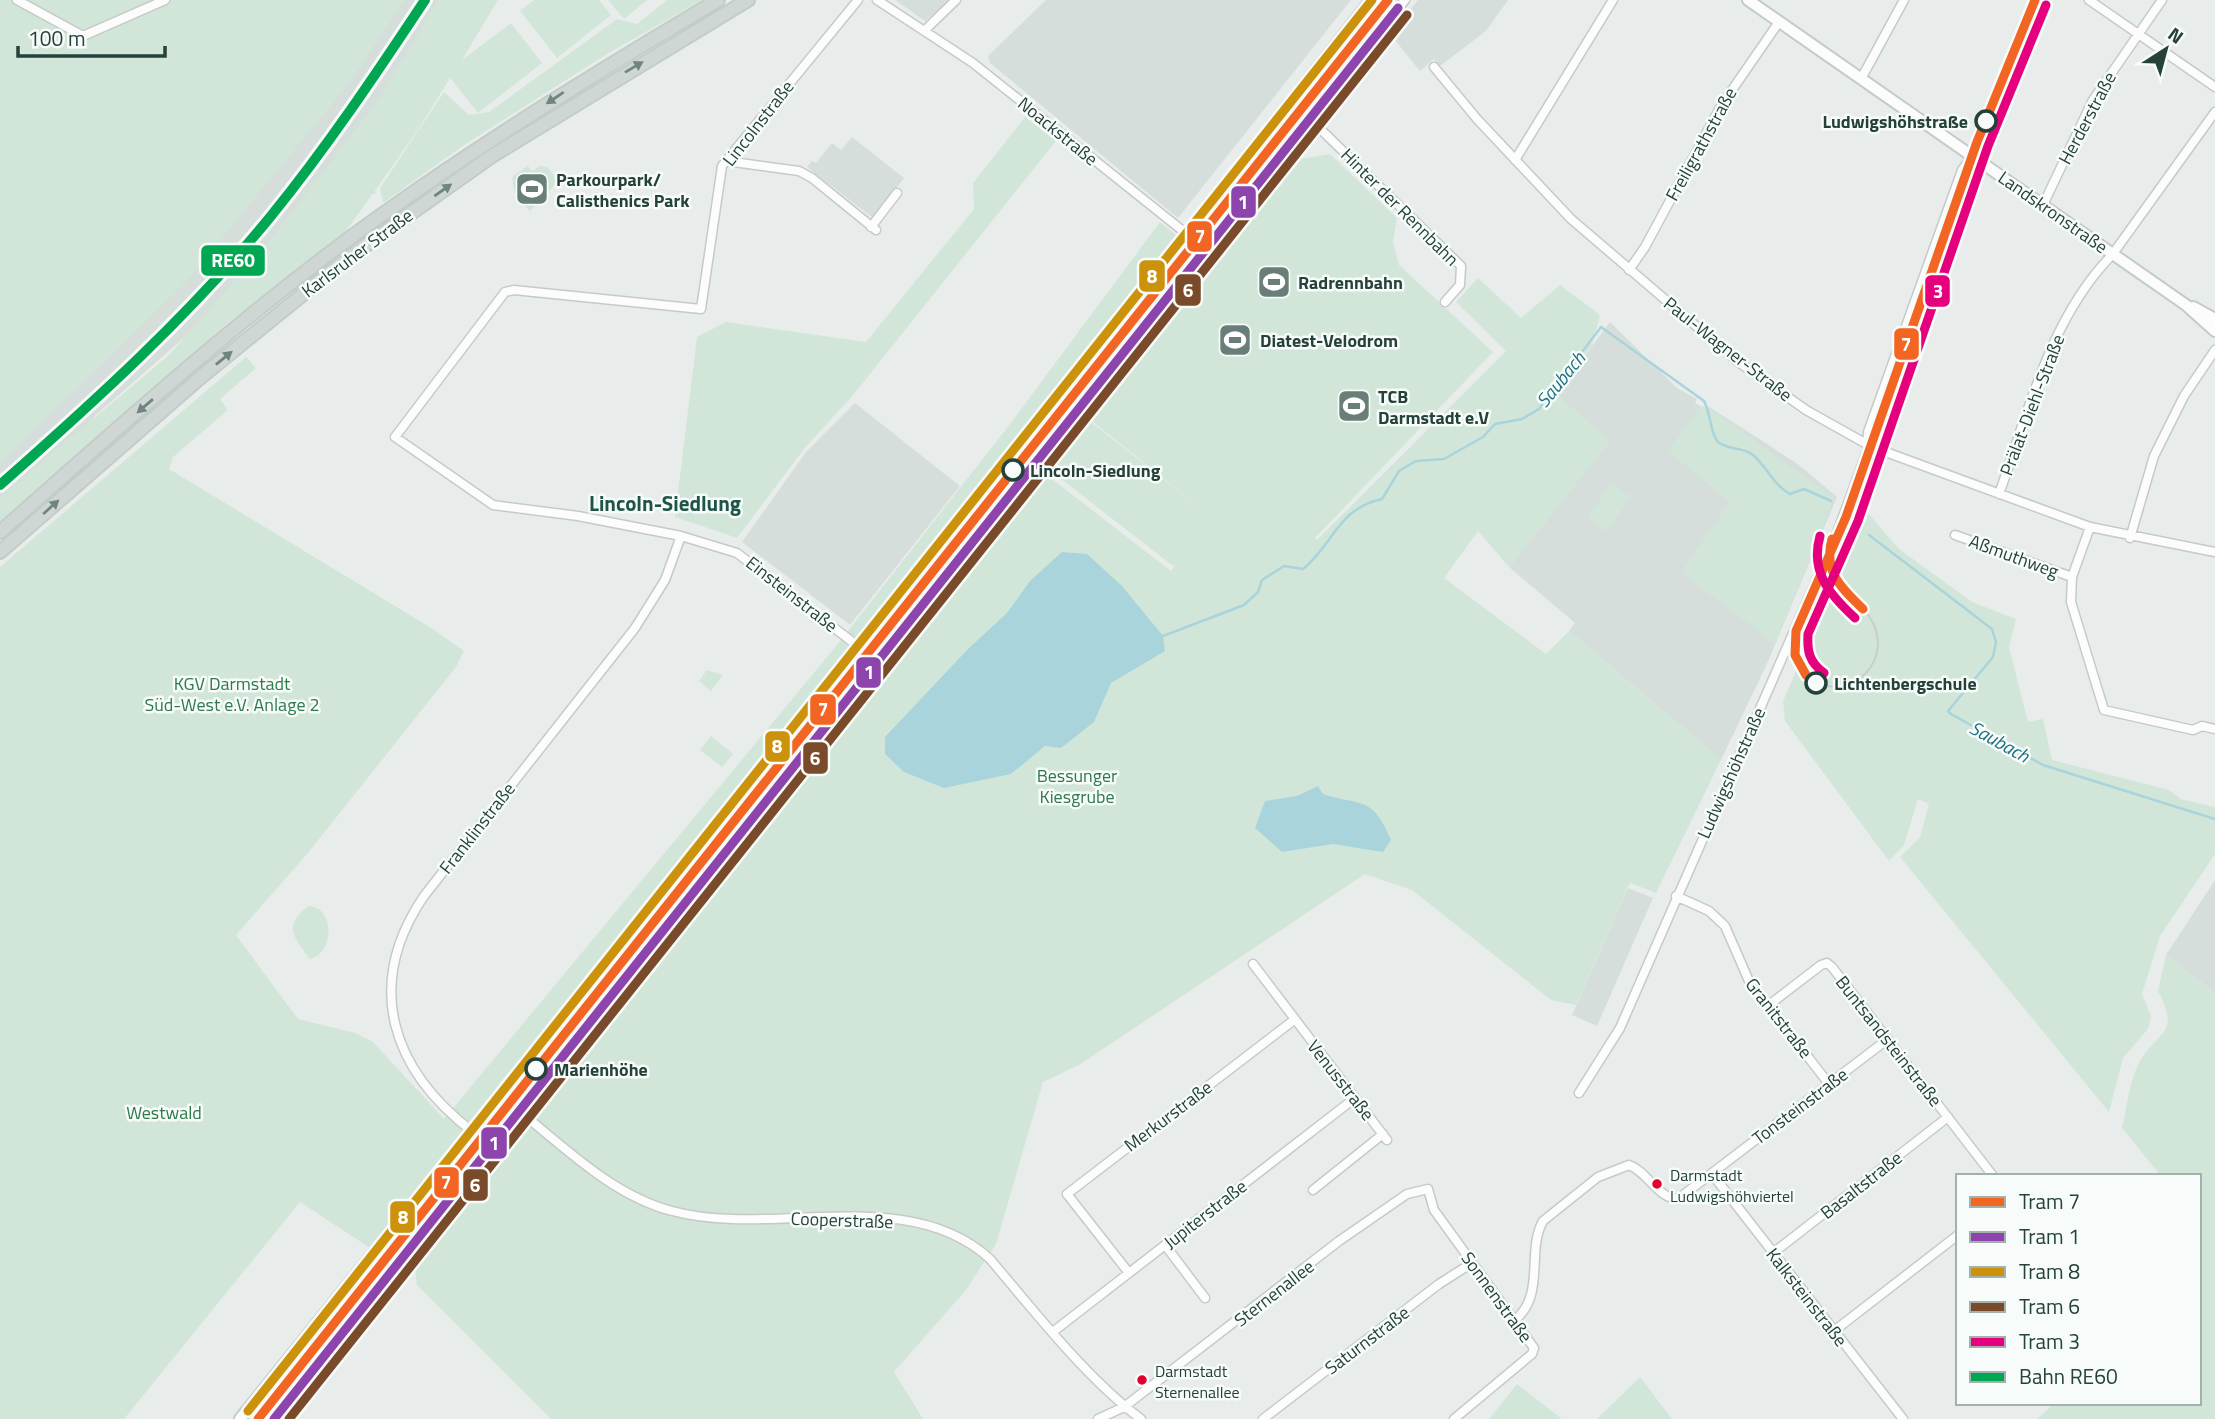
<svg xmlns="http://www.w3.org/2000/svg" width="2215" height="1419" viewBox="0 0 2215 1419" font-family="'Titillium Web',sans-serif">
<rect width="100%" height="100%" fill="#e8edeb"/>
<path fill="#d6dedb" d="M377 0H476L342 173 376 192 276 257 96 415 70 450 0 509V406Z
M895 0H950L925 21Z
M1046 0H1351L1178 218 990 63 988 56Z
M1418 0H1508L1486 31 1440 66 1434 59 1420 71 1390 34Z
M852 137 904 178 873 218 807 167 812 161 816 163 832 143 841 150Z
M1610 322 1677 388 1697 399 1695 403 1707 410 1709 407 1758 438 1799 465 1837 497 1766 666 1721 760 1569 631 1575 623 1509 567 1609 442 1556 394Z
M855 403 960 486 850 625 742 542 806 452Z
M2215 880V993L2166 955Z
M1628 888 1653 898 1597 1026 1572 1015Z"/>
<path fill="#d1e6d8" d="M0 0H404L349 83 186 282 0 464Z
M438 0H498L462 60 511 23 542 63 478 113 450 78 416 133 344 234 229 322 0 521V497L168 356 266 246 378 101Z
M534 0H599L611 15 557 58 520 11Z
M608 0H647L624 19Z
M667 0H702L607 54 464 145 383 203 380 188 444 92 469 115 489 112 617 19 637 24Z
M1025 117 1056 141 854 394 804 449 737 538 675 517 697 337 726 322 866 342 974 209 973 183Z
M1330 154 1397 218 1393 243 1399 265 1493 352 1315 538 1317 540 1506 351 1456 302 1478 278 1521 318 1560 285 1600 315 1592 345 1556 394 1610 441 1509 567 1478 531 1444 578 1546 654 1569 631 1721 760 1656 893 1630 883 1576 1005 1551 1000 1412 890 1365 874 1079 1065 1043 1082 996 1244 966 1290 894 1372 923 1419H551L417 1285 414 1258 825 746 822 736 828 730 825 725 1034 465 1171 571 1176 564 1173 566 1038 461 1077 411 1213 518 1083 414 1281 162Z
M528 166 532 171 540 166 547 167 556 178V183L530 211C520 201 511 191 513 176Z
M1160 222 1176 235 757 766 370 1248 300 1202 124 1419H0V567L246 357 256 368 220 399 228 410 173 457 169 469 433 629 464 651 456 667 308 853 236 935 298 1019 355 1033 373 1042 444 1119 837 645 1007 428Z
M1701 406 1709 408 1834 498 1775 644 1681 572 1730 502 1668 451Z
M1611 484 1631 497 1607 531 1588 517Z
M1866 511 1899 549 1972 602 2016 619 2009 647 2028 722 2043 719 2052 760 2169 790 2181 799 2215 807V854L2160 936 2142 994 2151 1016 2148 1029 2123 1058 2109 1112 1900 857 1920 837 1929 804 1918 799 1904 845 1889 861 1785 721 1783 701Z
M707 670 723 675 711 691 699 681Z
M711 736 733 754 722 767 700 750Z
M309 906C335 907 335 954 310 959 295 939 281 925 309 906Z
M2166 955 2215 993V1419H2037L2055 1403H2199V1176H2161L2122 1128C2127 1108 2129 1081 2139 1063 2156 1030 2182 1037 2158 991Z
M368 1274 380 1285 350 1318 341 1309Z
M337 1314 349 1324 325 1354 312 1344Z
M305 1352 317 1363 277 1414 272 1418 268 1416 266 1419H251Z
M1640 1377 1672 1419H1597Z
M1517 1384 1562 1419H1489Z"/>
<path fill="#a9d4db" d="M1062 552 1087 554 1122 586 1163 636 1165 651 1111 683 1094 722 1061 748 1045 746 1011 774 944 788 904 772 885 754V737L968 649 1007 613 1030 581Z
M1318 786 1323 794C1363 807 1372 795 1391 840L1383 852 1333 844 1282 852 1255 828 1265 801 1297 796Z"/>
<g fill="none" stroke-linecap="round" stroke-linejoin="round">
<path stroke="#a9d4db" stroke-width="2.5" d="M1869 535 1992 629 1996 642 1993 657 1948 711 1951 714 2043 765 2215 819
M1163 636 1244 605 1258 592 1262 580 1284 566 1303 569C1334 544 1337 509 1382 499L1399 471 1416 461 1444 459 1483 437 1495 424 1522 419 1539 409 1601 327 1704 401C1711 413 1710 434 1718 442 1727 450 1744 447 1753 455 1768 468 1773 485 1790 494L1804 489 1831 501"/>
<defs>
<path id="street" d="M17 0 83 36 165 0
M858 0 722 166 701 309 514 290 505 292 395 437 493 505 578 516 681 536 737 553 859 647
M877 0 973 63 1188 235
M1405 0 1310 119 1461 266 1460 285 1445 302
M2089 0 2215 87
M924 31 956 0
M1434 67 1477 119 1571 219 1737 361 1806 410 1872 447 2090 527 2215 552
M1861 79 1904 0
M1515 160 1613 0
M726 161 799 171 812 178 876 230
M2043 205 2093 100 2162 0
M871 227 897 193
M1629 270 1645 247 1721 106 1779 22
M1867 445 1868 432 1962 170 1972 156 2035 0
M1872 447 1974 177 1972 156
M1999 494C2028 413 2050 318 2112 255L2215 112
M2090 527 2072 577 2071 602 2104 710 2193 730 2202 726 2215 729
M1955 535 2072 577
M2130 538 2154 456 2184 396 2215 350
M1676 896 1709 911 1725 926 1749 981 1829 1084
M1253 964 1387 1140
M1769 1005 1821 965 1827 963 1832 967 1993 1176
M1579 1093 1620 1028 1837 533 1869 446
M501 1097C554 1136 606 1194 672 1211 771 1238 908 1183 990 1259 1034 1311 1087 1379 1141 1419
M473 1132C392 1070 363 986 424 896L635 628 665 580 681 536
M1712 1174 1903 1419
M1313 1190 1383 1134
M1165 1245 1205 1298
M1773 1253 1948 1117
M1129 1273 1067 1194 1294 1020
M1515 1320C1546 1294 1526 1251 1543 1221L1598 1177 1629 1165C1648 1172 1657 1198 1678 1199L1888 1039
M1054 1331 1355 1098
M1834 1331 1958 1235
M1098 1419 1124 1407 1339 1241 1407 1194 1428 1189 1434 1210 1534 1348 1532 1354 1454 1419
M1263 1419 1439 1284 1472 1263"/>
<path id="secondary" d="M1748 0 2186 305 2215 331
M2193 307 2215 319
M240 1419 797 727 870 631 921 573 1371 0"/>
<path id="primary" d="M0 532C124 423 248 310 383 214 491 137 604 68 718 0
M0 552 201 377 345 260 492 156 748 0"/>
</defs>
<use href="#street" stroke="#c5cac8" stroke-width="11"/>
<use href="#secondary" stroke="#c3cbc8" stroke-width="14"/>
<use href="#primary" stroke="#c3ccc9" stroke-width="16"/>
<use href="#street" stroke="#fcfcfc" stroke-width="8"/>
<use href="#secondary" stroke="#fcfcfc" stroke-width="10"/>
<use href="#primary" stroke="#cfd7d5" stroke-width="12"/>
<path stroke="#c9cdcc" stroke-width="2" d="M1816 683C1862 701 1900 647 1863 609"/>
<defs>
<path id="rail-1" d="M0 485C95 401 190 315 271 216 327 147 376 74 425 0"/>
</defs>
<use href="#rail-1" stroke="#f7fbf9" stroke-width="16"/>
<use href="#rail-1" stroke="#00a651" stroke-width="10"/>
<defs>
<path id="tram-1" d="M1832 539C1823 571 1841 588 1863 609
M1816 683 1806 675 1795 655 1796 631 1846 517 1977 142 2035 0
M258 1419 1388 0"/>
<path id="tram-2" d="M274 1419 1398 8"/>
<path id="tram-3" d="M248 1411 1372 0"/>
<path id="tram-4" d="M289 1419 1407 15"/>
<path id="tram-5" d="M1820 536C1810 572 1829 594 1855 618
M1824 673C1809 662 1807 651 1808 634L1858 521 1988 146 2046 5"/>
</defs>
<use href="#tram-1" stroke="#f7fbf9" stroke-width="14"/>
<use href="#tram-2" stroke="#f7fbf9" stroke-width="14"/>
<use href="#tram-3" stroke="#f7fbf9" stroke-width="14"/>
<use href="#tram-4" stroke="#f7fbf9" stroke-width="14"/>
<use href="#tram-5" stroke="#f7fbf9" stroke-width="14"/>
<use href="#tram-1" stroke="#f26522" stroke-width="9"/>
<use href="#tram-2" stroke="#8e44ad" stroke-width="9"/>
<use href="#tram-3" stroke="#cd920c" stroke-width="9"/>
<use href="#tram-4" stroke="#7a4b2a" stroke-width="9"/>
<use href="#tram-5" stroke="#e5007d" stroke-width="9"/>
</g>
<defs><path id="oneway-solid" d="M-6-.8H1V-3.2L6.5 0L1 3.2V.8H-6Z" transform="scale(1.75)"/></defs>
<g fill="#718580">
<use href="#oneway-solid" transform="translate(634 67) rotate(-31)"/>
<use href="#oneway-solid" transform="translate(555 98) rotate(146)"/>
<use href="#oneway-solid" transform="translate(443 190) rotate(-35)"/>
<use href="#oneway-solid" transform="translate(224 358) rotate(-39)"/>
<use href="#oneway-solid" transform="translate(145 406) rotate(139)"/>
<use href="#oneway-solid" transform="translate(51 507) rotate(-42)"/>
</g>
<defs>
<symbol id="stadium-square" viewBox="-11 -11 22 22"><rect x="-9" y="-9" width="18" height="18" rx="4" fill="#697e78" stroke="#f7fbf9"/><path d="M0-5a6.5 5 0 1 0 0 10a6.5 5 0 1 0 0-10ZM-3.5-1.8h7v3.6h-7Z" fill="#fff"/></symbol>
</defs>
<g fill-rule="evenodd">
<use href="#stadium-square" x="513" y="170" width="38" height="38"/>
<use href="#stadium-square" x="1255" y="263" width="38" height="38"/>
<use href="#stadium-square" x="1216" y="321" width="38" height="38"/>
<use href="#stadium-square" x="1335" y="387" width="38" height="38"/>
</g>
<g fill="#f7fbf9" stroke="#24423a" stroke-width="3.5">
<circle cx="1986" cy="121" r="10"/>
<circle cx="1013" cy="470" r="10"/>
<circle cx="1816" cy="683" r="10"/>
<circle cx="536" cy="1069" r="10"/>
</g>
<g fill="#e4002b" stroke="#f7fbf9" stroke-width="2.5">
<circle cx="1657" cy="1184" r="6"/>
<circle cx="1142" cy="1380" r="6"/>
</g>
<g text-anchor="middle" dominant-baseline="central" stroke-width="5" stroke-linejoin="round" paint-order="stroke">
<g font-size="16" fill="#24423a" stroke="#f7fbf9" text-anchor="start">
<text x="1670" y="1175">Darmstadt<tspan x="1670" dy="21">Ludwigshöhviertel</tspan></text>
<text x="1155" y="1371">Darmstadt<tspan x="1155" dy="21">Sternenallee</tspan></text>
</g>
<g font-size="18" fill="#24423a" stroke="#f7fbf9">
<text transform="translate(2087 118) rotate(-62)">Herderstraße</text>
<text transform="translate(758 123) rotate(-52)">Lincolnstraße</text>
<text transform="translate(1058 131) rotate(39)">Noackstraße</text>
<text transform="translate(1701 144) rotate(-61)">Freiligrathstraße</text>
<text transform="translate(1400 207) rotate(45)">Hinter der Rennbahn</text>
<text transform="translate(2053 212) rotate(35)">Landskronstraße</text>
<text transform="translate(357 253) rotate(-37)">Karlsruher Straße</text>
<text transform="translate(1728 349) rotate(38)">Paul-Wagner-Straße</text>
<text transform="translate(2032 405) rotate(-69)">Prälat-Diehl-Straße</text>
<text transform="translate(2014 556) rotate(20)">Aßmuthweg</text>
<text transform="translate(792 594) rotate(38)">Einsteinstraße</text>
<text transform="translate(1731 773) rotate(-66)">Ludwigshöhstraße</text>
<text transform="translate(477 828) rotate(-52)">Franklinstraße</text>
<text transform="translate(1779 1018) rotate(52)">Granitstraße</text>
<text transform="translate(1889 1041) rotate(52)">Buntsandsteinstraße</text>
<text transform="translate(1341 1080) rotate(52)">Venusstraße</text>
<text transform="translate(1800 1106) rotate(-37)">Tonsteinstraße</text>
<text transform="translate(1168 1116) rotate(-37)">Merkurstraße</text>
<text transform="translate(1861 1185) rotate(-38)">Basaltstraße</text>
<text transform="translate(1205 1214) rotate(-38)">Jupiterstraße</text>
<text transform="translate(842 1220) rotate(2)">Cooperstraße</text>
<text transform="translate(1274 1293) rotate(-38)">Sternenallee</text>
<text transform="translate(1497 1297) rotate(54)">Sonnenstraße</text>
<text transform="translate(1807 1297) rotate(52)">Kalksteinstraße</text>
<text transform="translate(1367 1340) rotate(-37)">Saturnstraße</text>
</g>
<g font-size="18" font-weight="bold" fill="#24423a" stroke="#f7fbf9" text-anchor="start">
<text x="1968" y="121" text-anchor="end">Ludwigshöhstraße</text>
<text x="1030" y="470">Lincoln-Siedlung</text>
<text x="1834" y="683">Lichtenbergschule</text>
<text x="554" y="1069">Marienhöhe</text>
</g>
<g font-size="18" font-weight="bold" fill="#24423a" stroke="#f7fbf9" text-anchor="start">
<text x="556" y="179">Parkourpark/<tspan x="556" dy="21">Calisthenics Park</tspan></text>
<text x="1298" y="282">Radrennbahn</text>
<text x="1260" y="340">Diatest-Velodrom</text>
<text x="1378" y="396">TCB<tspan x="1378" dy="21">Darmstadt e.V</tspan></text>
</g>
<g font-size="18" fill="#2d7a4b" stroke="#f7fbf9">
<text x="232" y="683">KGV Darmstadt<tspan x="232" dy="21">Süd-West e.V. Anlage 2</tspan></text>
<text x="1077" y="775">Bessunger<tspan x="1077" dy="21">Kiesgrube</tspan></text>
<text x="164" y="1112">Westwald</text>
</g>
<g font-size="19" font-style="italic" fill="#1c6f80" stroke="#f7fbf9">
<text transform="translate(1560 379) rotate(-51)">Saubach</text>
<text transform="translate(2000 741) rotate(29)">Saubach</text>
</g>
<g font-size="21" font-weight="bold" fill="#1f5548" stroke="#f7fbf9">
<text x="665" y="503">Lincoln-Siedlung</text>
</g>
</g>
<g stroke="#f7fbf9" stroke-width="2.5">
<rect x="1230" y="185" width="27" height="34" rx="7" fill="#8e44ad"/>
<rect x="1186" y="220" width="27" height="33" rx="7" fill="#f26522"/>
<rect x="200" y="244" width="66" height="33" rx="7" fill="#00a651"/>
<rect x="1138" y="259" width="28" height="34" rx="7" fill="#cd920c"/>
<rect x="1174" y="273" width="28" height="34" rx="7" fill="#7a4b2a"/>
<rect x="1924" y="274" width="27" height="34" rx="7" fill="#e5007d"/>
<rect x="1893" y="327" width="27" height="34" rx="7" fill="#f26522"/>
<rect x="855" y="656" width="27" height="33" rx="7" fill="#8e44ad"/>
<rect x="809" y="693" width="28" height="33" rx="7" fill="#f26522"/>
<rect x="764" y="730" width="27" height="33" rx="7" fill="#cd920c"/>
<rect x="802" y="741" width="27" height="34" rx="7" fill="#7a4b2a"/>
<rect x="480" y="1126" width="28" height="34" rx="7" fill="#8e44ad"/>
<rect x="433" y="1166" width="27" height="33" rx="7" fill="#f26522"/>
<rect x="462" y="1168" width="27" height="34" rx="7" fill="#7a4b2a"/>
<rect x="389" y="1200" width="27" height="34" rx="7" fill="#cd920c"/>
</g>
<g font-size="19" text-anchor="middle" font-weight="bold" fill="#fff">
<text x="1243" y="209">1</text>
<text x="1200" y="243">7</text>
<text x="233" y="267">RE60</text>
<text x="1152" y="283">8</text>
<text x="1188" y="297">6</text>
<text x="1938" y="298">3</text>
<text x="1906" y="351">7</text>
<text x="869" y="679">1</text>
<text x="823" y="716">7</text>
<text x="777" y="753">8</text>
<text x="815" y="765">6</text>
<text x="494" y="1150">1</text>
<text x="446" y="1189">7</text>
<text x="475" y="1192">6</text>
<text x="403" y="1224">8</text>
</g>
<rect x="1956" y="1174" width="245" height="231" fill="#f7fbf9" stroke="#a3b1ad" stroke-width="2"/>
<rect x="1970" y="1197" width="35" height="10" fill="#f26522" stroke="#a3b1ad" stroke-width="2"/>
<text x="2019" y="1209" font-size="21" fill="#24423a">Tram 7</text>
<rect x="1970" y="1232" width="35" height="10" fill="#8e44ad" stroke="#a3b1ad" stroke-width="2"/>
<text x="2019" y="1244" font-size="21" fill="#24423a">Tram 1</text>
<rect x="1970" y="1267" width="35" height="10" fill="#cd920c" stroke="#a3b1ad" stroke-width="2"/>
<text x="2019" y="1279" font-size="21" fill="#24423a">Tram 8</text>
<rect x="1970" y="1302" width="35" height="10" fill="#7a4b2a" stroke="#a3b1ad" stroke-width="2"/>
<text x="2019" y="1314" font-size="21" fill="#24423a">Tram 6</text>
<rect x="1970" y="1337" width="35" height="10" fill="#e5007d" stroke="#a3b1ad" stroke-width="2"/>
<text x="2019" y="1349" font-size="21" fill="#24423a">Tram 3</text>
<rect x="1970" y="1372" width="35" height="10" fill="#00a651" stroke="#a3b1ad" stroke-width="2"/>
<text x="2019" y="1384" font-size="21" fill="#24423a">Bahn RE60</text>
<g transform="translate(2166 49) rotate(36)" stroke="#f7fbf9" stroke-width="5" paint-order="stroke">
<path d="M0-5L12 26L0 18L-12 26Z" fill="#24423a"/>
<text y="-10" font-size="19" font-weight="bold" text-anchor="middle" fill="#24423a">N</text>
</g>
<path d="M18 46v10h147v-10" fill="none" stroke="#24423a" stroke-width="3.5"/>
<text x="28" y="46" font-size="21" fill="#24423a" stroke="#f7fbf9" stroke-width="5" paint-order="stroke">100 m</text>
</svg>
